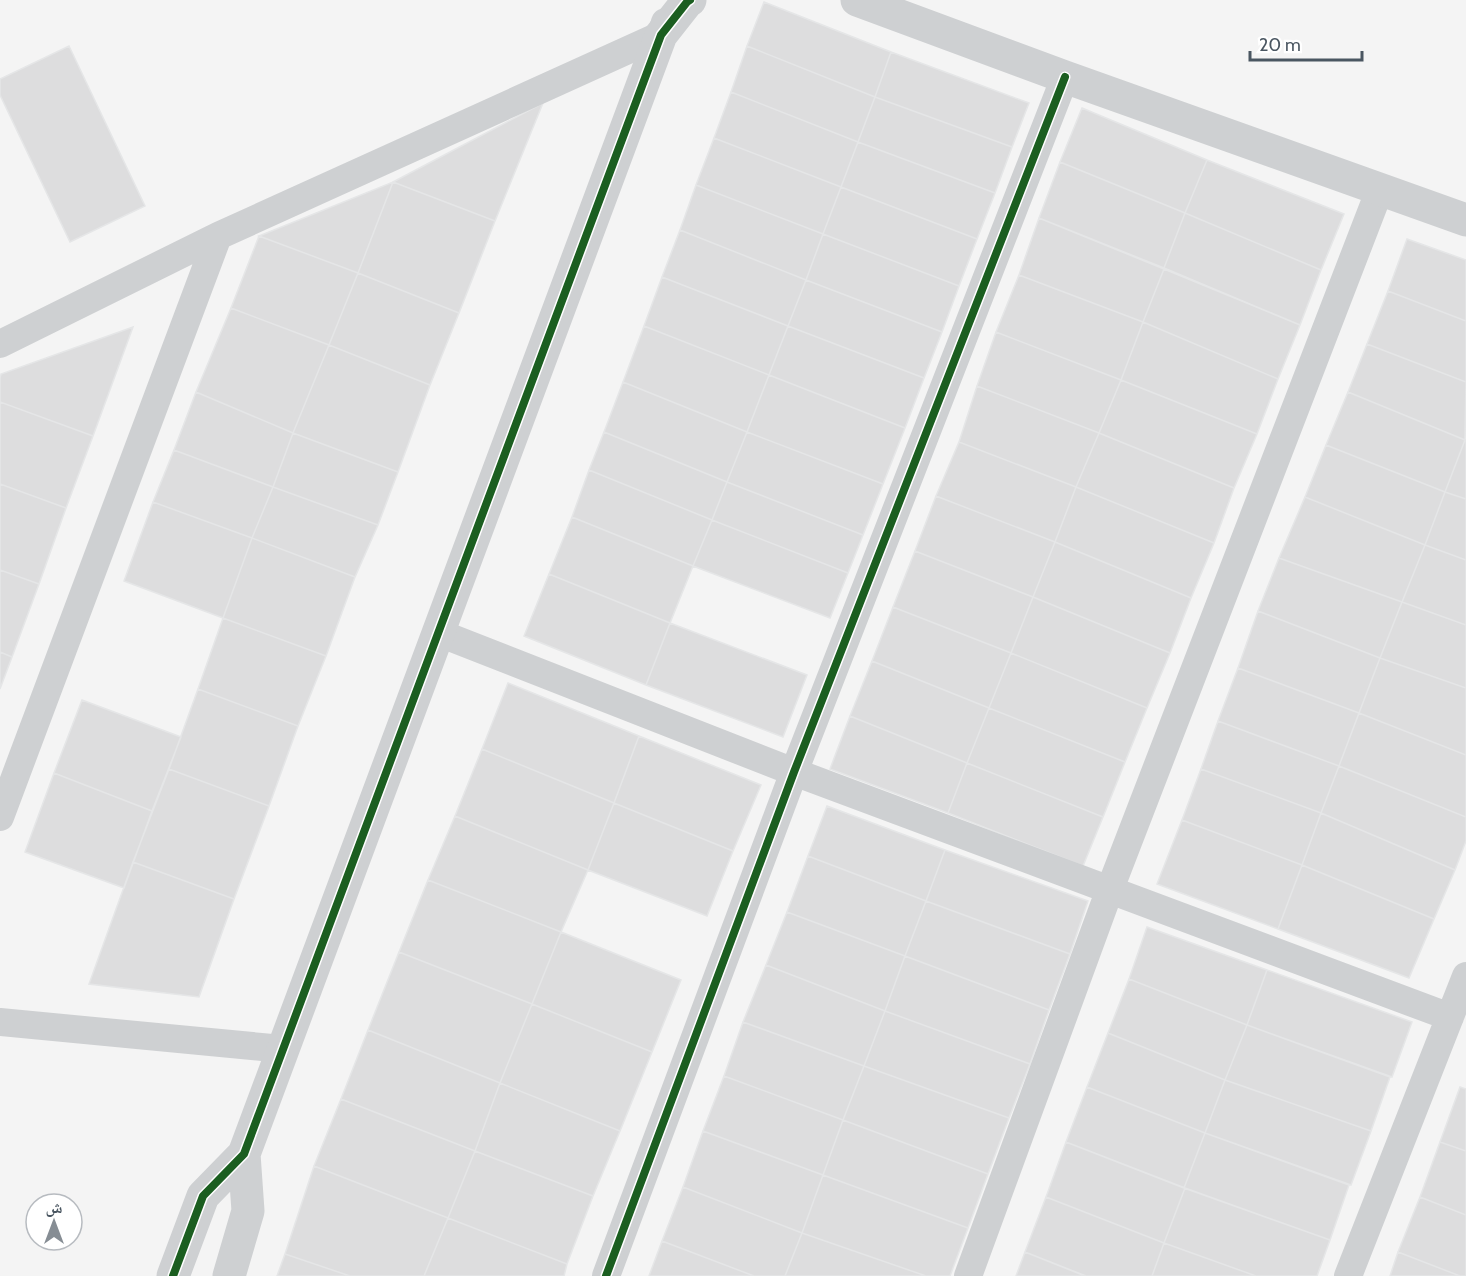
<svg xmlns="http://www.w3.org/2000/svg" width="1466" height="1276" viewBox="0 0 1466 1276" font-family="Cabin,'Noto Naskh Arabic',sans-serif">
<rect width="100%" height="100%" fill="#f4f4f4"/>
<path fill="#ddddde" stroke="#e5e6e7" stroke-width="1.5" d="M764 2 891 52 875 97 747 46Z
M69 46 145 206 70 242 0 95V79Z
M747 46 875 97 858 142 731 92Z
M891 52 1029 103 1012 147 875 97Z
M731 92 858 142 841 187 714 138Z
M875 97 1012 147 995 193 858 142Z
M543 103 495 221 393 182Z
M1082 108 1207 160 1185 213 1060 162Z
M714 138 841 187 823 234 696 185Z
M858 142 995 193 977 239 841 187Z
M1207 160 1344 214 1321 270 1185 213Z
M1060 162 1185 213 1164 268 1039 218Z
M393 182 495 221 459 313 358 273Z
M393 182 358 273 259 236Z
M696 185 823 234 806 280 680 230Z
M841 187 977 239 959 286 823 234Z
M1185 213 1321 270 1300 325 1164 268Z
M1039 218 1164 269 1143 322 1019 275Z
M680 230 806 280 788 326 662 277Z
M823 234 959 286 942 332 806 280Z
M259 236 358 273 329 345 231 308Z
M1407 239 1466 260V321L1388 291Z
M1164 269 1300 325 1278 379 1143 322Z
M358 273 459 313 430 385 329 345Z
M1019 275 1143 322 1121 380 996 332Z
M662 277 788 326 769 375 644 326Z
M806 280 942 332 924 378 788 326Z
M1388 291 1466 321V382L1367 344Z
M231 308 329 345 293 433 196 392Z
M1143 322 1278 379 1257 434 1121 380Z
M644 326 769 375 747 432 623 382Z
M788 326 924 378 905 428 769 375Z
M133 327 93 436 0 402V378L1 374Z
M996 332 1121 380 1099 433 977 386Z
M1367 344 1466 382 1465 440 1348 392Z
M329 345 430 385 398 472 293 433Z
M769 375 905 428 883 484 747 432Z
M1121 380 1257 434 1234 488 1099 433Z
M623 382 747 432 727 482 604 432Z
M977 386 1099 433 1076 487 959 442Z
M196 392 293 433 273 487 174 450Z
M1348 392 1465 440 1445 492 1326 445Z
M0 402 93 436 66 508 0 484Z
M604 432 727 482 712 520 589 470Z
M747 432 883 484 863 535 727 482Z
M293 433 398 472 378 525 273 487Z
M1099 433 1234 488 1214 543 1076 487Z
M1465 440H1466V499L1445 492Z
M959 442 1076 487 1055 542 936 496Z
M1326 445 1445 492 1425 545 1305 497Z
M174 450 273 487 252 538 153 502Z
M589 470 712 520 693 566 572 517Z
M727 482 863 535 848 573 712 520Z
M0 484 66 508 39 584 0 570Z
M273 487 378 525 355 577 252 538Z
M1076 487 1214 543 1191 598 1055 542Z
M1445 492 1466 499V560L1425 545Z
M936 496 1055 542 1033 597 915 551Z
M1305 497 1425 545 1402 602 1279 558Z
M153 502 252 538 223 618 124 581Z
M572 517 693 566 670 623 549 574Z
M712 520 848 573 830 618 693 566Z
M252 538 355 577 326 656 223 618Z
M1055 542 1191 598 1170 653 1033 597Z
M1425 545 1466 560V625L1402 602Z
M915 551 1033 597 1011 653 893 607Z
M1279 558 1402 602 1380 658 1258 611Z
M0 570 39 584 12 657 0 652Z
M549 574 670 623 646 685 524 636Z
M1033 597 1170 653 1147 708 1011 653Z
M1402 602 1466 625V688L1380 658Z
M893 607 1011 653 989 708 872 661Z
M1258 611 1380 658 1359 713 1238 668Z
M223 618 326 656 298 726 198 689Z
M670 623 807 675 783 737 646 685Z
M0 652 12 657 0 689Z
M1011 653 1147 708 1125 762 989 708Z
M1380 658 1466 688V755L1359 713Z
M872 661 989 708 967 763 850 716Z
M1238 668 1359 713 1339 766 1218 721Z
M508 683 639 736 614 803 482 749Z
M198 689 298 726 269 806 169 769Z
M82 700 181 737 152 811 54 773Z
M989 708 1125 762 1103 817 967 763Z
M1359 713 1466 755V817L1339 766Z
M850 716 967 763 948 813 830 769Z
M1218 721 1339 766 1321 813 1201 769Z
M639 736 761 785 733 851 614 803Z
M482 749 614 803 588 870 455 816Z
M967 763 1103 817 1083 866 948 813Z
M1339 766 1466 817V841L1455 870 1321 813Z
M169 769 269 806 234 899 133 862Z
M1201 769 1321 813 1302 865 1182 820Z
M54 773 152 811 124 888 25 852Z
M614 803 733 851 707 916 588 870Z
M827 806 945 850 926 901 808 856Z
M1321 813 1455 870 1434 919 1302 865Z
M455 816 588 870 561 932 428 880Z
M1182 820 1302 865 1278 929 1157 884Z
M945 850 1088 901 1070 954 926 901Z
M808 856 926 901 905 956 787 912Z
M133 862 234 899 199 997 89 984Z
M1302 865 1434 919 1409 978 1278 929Z
M428 880 561 932 532 1004 399 952Z
M926 901 1070 954 1049 1010 905 956Z
M787 912 905 956 885 1011 766 965Z
M1147 927 1267 970 1247 1025 1129 979Z
M561 932 681 980 652 1052 532 1004Z
M399 952 532 1004 500 1083 368 1030Z
M905 956 1049 1010 1030 1064 885 1011Z
M766 965 885 1011 864 1066 743 1022Z
M1267 970 1412 1022 1392 1077 1247 1025Z
M1129 979 1247 1025 1225 1080 1108 1033Z
M532 1004 652 1052 620 1131 500 1083Z
M885 1011 1030 1064 1009 1118 864 1066Z
M743 1022 864 1066 843 1120 724 1076Z
M1247 1025 1390 1077 1371 1131 1225 1080Z
M368 1030 500 1083 475 1151 341 1099Z
M1108 1033 1225 1080 1205 1133 1087 1087Z
M864 1066 1009 1118 988 1174 843 1120Z
M724 1076 843 1120 823 1175 703 1131Z
M1225 1080 1371 1131 1351 1185 1205 1133Z
M500 1083 620 1131 593 1196 475 1151Z
M1087 1087 1205 1133 1184 1188 1066 1142Z
M1460 1087 1466 1089V1151L1440 1142Z
M341 1099 475 1151 448 1218 314 1166Z
M843 1120 988 1174 968 1228 823 1175Z
M703 1131 823 1175 802 1233 683 1187Z
M1205 1133 1349 1185 1330 1240 1184 1188Z
M1066 1142 1185 1188 1164 1243 1046 1197Z
M1440 1142 1466 1151V1215L1420 1197Z
M475 1151 593 1196 567 1264 448 1218Z
M314 1166 448 1218 424 1276H350L285 1254Z
M823 1175 968 1228 950 1276H926L802 1233Z
M683 1187 802 1233 785 1276H754L662 1241Z
M1185 1188 1330 1240 1317 1276H1256L1164 1243Z
M1046 1197 1164 1243 1152 1276H1086L1025 1252Z
M1420 1197 1466 1215V1276H1460L1398 1252Z
M448 1218 567 1264 564 1276H424Z
M802 1233 926 1276H785Z
M662 1241 754 1276H649Z
M1164 1243 1256 1276H1152Z
M1025 1252 1085 1276H1016Z
M1398 1252 1460 1276H1390Z
M285 1254 350 1276H277Z"/>
<g fill="none" stroke-linecap="round" stroke-linejoin="round">
<path stroke="#ced0d2" stroke-width="28" d="M0 344 218 236 661 35 665 22
M439 633 794 772 1450 1017
M0 817 218 236
M0 1022 283 1049
M606 1276 794 772 1065 77
M968 1276 1110 889 1380 189
M1348 1276 1466 976"/>
<path stroke="#ced0d2" stroke-width="33" d="M857 0 1065 77 1466 220
M173 1276 203 1196 244 1154 661 35 687 2 690 0
M229 1276 248 1211 244 1154"/>
<defs>
<path id="cycleway" d="M173 1276 203 1196 244 1154 661 35 687 2 690 0
M606 1276 794 772 1065 77"/>
</defs>
<use href="#cycleway" stroke="#fff" stroke-width="11"/>
<use href="#cycleway" stroke="#1b5e20" stroke-width="8"/>
</g>
<g transform="translate(54 1222)"><circle r="28" fill="#ffffff" stroke="#b7bbc0" stroke-width="1.5"/>
<path d="M0-4.5L10 22L0 15L-10 22Z" fill="#868d94"/>
<text y="-9" font-size="16" font-weight="bold" text-anchor="middle" fill="#4a5661">ش</text>
</g>
<path d="M1250 51v9h112v-9" fill="none" stroke="#4a5661" stroke-width="3"/>
<text x="1259" y="51" font-size="18" fill="#4a5661" stroke="#ffffff" stroke-width="4.5" paint-order="stroke">20 m</text>
</svg>
